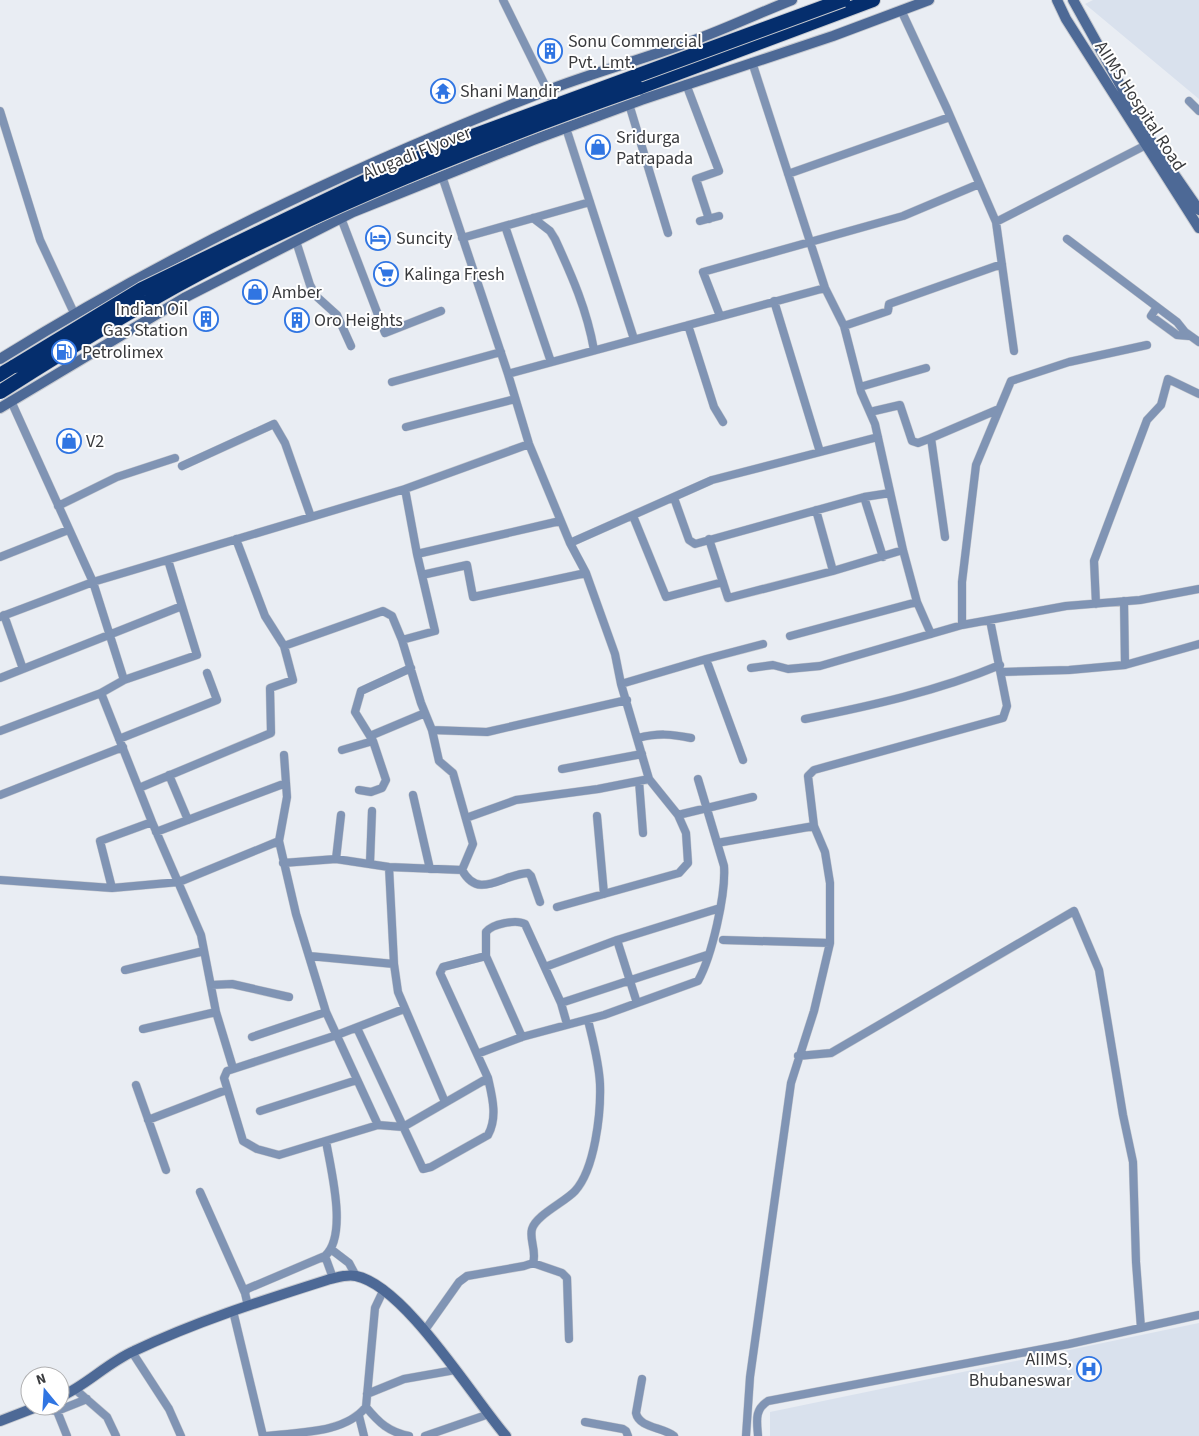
<svg xmlns="http://www.w3.org/2000/svg" width="1199" height="1436" viewBox="0 0 1199 1436" font-family="'Source Sans 3',sans-serif">
<rect width="100%" height="100%" fill="#e9edf3"/>
<path fill="#d9e1ed" d="M1093 0H1199V99L1085 4Z
M1199 1323V1436H770V1412Z"/>
<g fill="none" stroke-linecap="round" stroke-linejoin="round">
<defs>
<path id="street" d="M503 0 566 128 634 339
M901 10 947 109 996 222 1146 145
M752 62 825 288 844 326 861 392 875 424 903 550 917 602 931 634
M686 84 719 171 696 179 709 219
M1189 101 1199 111
M629 104 668 233
M0 111 40 240 74 313
M788 174 950 117
M442 176 508 374
M341 218 385 333 441 311
M533 218 550 231 555 239C572 276 587 310 594 350
M700 221 719 216
M996 222 1014 351
M505 226 551 362
M462 238 590 202
M1067 239 1177 322 1185 332 1199 342
M296 241 310 285 316 296 337 315 351 346
M825 288 508 374 529 444 570 543 712 480 878 437
M774 301 820 452
M1157 307 1151 316 1177 335 1189 336
M720 316 703 272 903 216 979 184
M688 325 714 407 723 422
M844 326 888 311 889 304 1002 264
M392 382 501 352
M860 387 926 368
M11 401 93 582 405 489 529 444
M870 412 900 405 912 441 918 443 931 438 945 537
M406 427 515 399
M931 438 999 409
M182 466 274 424 285 443 311 517
M405 489 417 554 560 521
M864 497 883 557
M674 498 689 540 695 544 864 497 890 493
M58 506 117 477 175 458
M816 510 833 571
M633 516 666 597 723 582
M709 539 728 598 833 571 903 550
M417 554 435 631 402 640 421 703 432 730 439 761 453 773 473 844 462 870C479 901 502 874 528 873L531 876 540 902
M0 557 68 530
M422 575 467 565 473 597 586 573
M1124 601 1125 665
M1096 604 1094 561 1147 420 1161 405 1168 379 1199 394
M4 615 23 669
M0 617 93 582 124 680 101 693 152 822 201 935 216 1012 233 1068
M962 625V582L976 465 1011 381 1069 362 1147 345
M790 636 917 602
M284 646 383 611 392 616 402 640
M706 659 763 644
M751 668 773 665 788 669 820 666 962 625 1066 606 1140 600 1199 589
M1002 672 1069 670 1125 665 1199 644
M0 678 182 606 168 560
M124 680 197 655 182 606
M621 684 706 659 743 760
M805 719C870 706 938 691 1000 665
M432 730 487 732 627 700
M0 731 101 693
M370 736 425 713
M638 738C658 733 671 734 691 738
M119 739 217 700 207 673
M342 750 373 741
M562 769 642 754
M169 775 188 820
M639 781 643 833
M139 788 271 733 270 688 293 680 284 646 265 616 236 539
M359 790 371 792 382 788 386 780 373 741 355 712 361 691 411 668
M0 795 123 747
M413 795 430 869
M678 815 753 797
M597 816 604 894
M466 818 516 800 598 789 649 779
M156 832 286 783
M279 841 296 914 326 1012 378 1125
M717 843 814 826
M336 859 341 815
M283 863 336 859 389 867 462 870
M370 863 372 811
M389 867 394 964 398 992 445 1102
M0 880 112 888 179 882 279 841 287 797 284 755
M112 888 100 841 152 822
M557 907 679 873 688 863 686 833 678 815 649 779 621 684 615 654 586 573 570 543
M617 940 637 1003
M723 940 830 943
M309 956 394 964
M545 967 617 940 720 908
M125 970 204 951
M211 985 232 984 289 997
M561 1003 707 955
M404 1009 337 1035 227 1071 224 1078 243 1141 257 1149 279 1155 378 1125 403 1127 488 1078 440 973 443 967 486 956
M357 1028 423 1169 431 1167 488 1135C498 1117 492 1096 488 1078
M143 1029 216 1012
M252 1037 326 1012
M522 1037 486 956V932C492 924 516 919 525 924L561 1003 567 1024
M477 1054 522 1037 604 1015 698 981C712 956 726 894 724 866L698 779
M798 1056 831 1053 1074 911 1099 970 1123 1115 1133 1162 1136 1262 1141 1328
M136 1085 166 1170
M260 1111 357 1080
M148 1120 226 1090
M200 1192 245 1293
M332 1250 349 1263 356 1276
M325 1256 333 1278
M533 1263 562 1273 567 1278 569 1339
M248 1306 245 1293 247 1289 325 1256C348 1235 331 1171 326 1141
M233 1311 263 1436
M425 1330 459 1282 467 1276 524 1266 533 1263C537 1251 529 1240 532 1229 536 1215 565 1202 575 1191 595 1169 601 1113 600 1084 599 1062 593 1041 588 1020
M132 1352 169 1409 181 1436
M642 1379 636 1413C639 1428 663 1427 674 1436
M76 1390 107 1417 116 1436
M367 1394 404 1379 455 1370
M366 1407C379 1423 389 1432 409 1436
M35 1408 57 1411 87 1399
M57 1411 67 1436
M359 1416 364 1436
M585 1422 623 1429 626 1431 628 1436
M266 1436C298 1432 344 1434 366 1407L375 1308 384 1289
M425 1436 489 1414
M746 1436 750 1377 791 1083 814 1011 830 943V883L825 852 814 826 808 776 814 770 1003 718 1007 706 990 620
M758 1436C757 1421 754 1410 768 1401L1069 1344 1199 1315"/>
<path id="secondary" d="M1057 0 1066 19 1199 228
M1073 0 1152 142 1199 210
M0 359C173 251 355 165 546 91 589 74 634 62 678 46 717 33 754 15 792 0
M0 408 184 298 353 212 533 140 641 100 833 36 929 0
M60 1397C87 1385 107 1363 134 1351 197 1321 264 1300 330 1279 339 1277 347 1274 356 1276 405 1286 473 1398 506 1436
M0 1421 39 1406"/>
<path id="highway" d="M638 88 873 0
M0 375 15 366"/>
</defs>
<use href="#street" stroke="#c6c9cf" stroke-width="9"/>
<use href="#secondary" stroke="#c6c9cf" stroke-width="12"/>
<use href="#highway" stroke="#c6c9cf" stroke-width="16"/>
<use href="#street" stroke="#8094b4" stroke-width="8"/>
<use href="#secondary" stroke="#4d6996" stroke-width="10"/>
<use href="#highway" stroke="#052e6d" stroke-width="14"/>
<defs>
<path id="highway-bridge" d="M15 366 142 289 372 178 459 141 843 0
M0 392C72 346 145 301 221 262 355 194 496 138 638 88"/>
</defs>
<use href="#highway-bridge" stroke="#c6c9cf" stroke-width="16" stroke-linecap="butt"/>
<use href="#highway-bridge" stroke="#052e6d" stroke-width="14"/>
</g>
<defs>
<symbol id="building-ring" viewBox="-11 -11 22 22"><circle r="9.5" fill="#fff" stroke="#3075e2" stroke-width="1.5"/><path d="M-4-6H4V6H1V3H-1V6H-4ZM-2.5-4.3h1.7v1.8h-1.7ZM.8-4.3h1.7v1.8H.8ZM-2.5-1h1.7V.8h-1.7ZM.8-1h1.7V.8H.8Z" fill="#3075e2"/></symbol>
<symbol id="temple-ring" viewBox="-11 -11 22 22"><circle r="9.5" fill="#fff" stroke="#3075e2" stroke-width="1.5"/><path d="M0-6L5-2H3V0L6.5 2.5H4V6H1.5V3h-3V6H-4V2.5H-6.5L-3 0V-2H-5Z" fill="#3075e2"/></symbol>
<symbol id="shop-ring" viewBox="-11 -11 22 22"><circle r="9.5" fill="#fff" stroke="#3075e2" stroke-width="1.5"/><path d="M-5-2.5h2.3a2.7 3.5 0 0 1 5.4 0H5L5.5 6h-11ZM-1.5-2.5h3a1.5 2.3 0 0 0-3 0Z" fill="#3075e2"/></symbol>
<symbol id="hotel-ring" viewBox="-11 -11 22 22"><circle r="9.5" fill="#fff" stroke="#3075e2" stroke-width="1.5"/><path d="M-6-4.5h1.5V1H6V5H4.5V3h-9V5H-6ZM-4 0a1.8 1.8 0 1 1 3.6 0ZM.5 0V-2.5h3Q6-2.5 6 0Z" fill="#3075e2"/></symbol>
<symbol id="supermarket-ring" viewBox="-11 -11 22 22"><circle r="9.5" fill="#fff" stroke="#3075e2" stroke-width="1.5"/><path d="M-6-5.5h2.5l.6 2H6L4.5 2H-2.5L-4.4-4H-6ZM-1.5 3.2a1.3 1.3 0 1 0 .1 0ZM3 3.2a1.3 1.3 0 1 0 .1 0Z" fill="#3075e2"/></symbol>
<symbol id="fuel-ring" viewBox="-11 -11 22 22"><circle r="9.5" fill="#fff" stroke="#3075e2" stroke-width="1.5"/><path d="M-5.5-6h7V0h2V4h1.3V-2.5L3-4.5l.8-.8L6-3V5H2.5V1h-1V6h-7ZM-4.2-4.7v3.2H.2V-4.7Z" fill="#3075e2"/></symbol>
<symbol id="hospital-ring" viewBox="-11 -11 22 22"><circle r="9.5" fill="#fff" stroke="#3075e2" stroke-width="1.5"/><path d="M-5-5h3v3.5h4V-5h3V5h-3V1.5h-4V5h-3Z" fill="#3075e2"/></symbol>
</defs>
<g fill-rule="evenodd">
<use href="#building-ring" x="536" y="37" width="28" height="28"/>
<use href="#temple-ring" x="429" y="77" width="28" height="28"/>
<use href="#shop-ring" x="584" y="133" width="28" height="28"/>
<use href="#hotel-ring" x="364" y="224" width="28" height="28"/>
<use href="#supermarket-ring" x="372" y="260" width="28" height="28"/>
<use href="#shop-ring" x="241" y="278" width="28" height="28"/>
<use href="#building-ring" x="192" y="305" width="28" height="28"/>
<use href="#building-ring" x="283" y="306" width="28" height="28"/>
<use href="#fuel-ring" x="50" y="338" width="28" height="28"/>
<use href="#shop-ring" x="55" y="427" width="28" height="28"/>
<use href="#hospital-ring" x="1075" y="1355" width="28" height="28"/>
</g>
<g text-anchor="middle" dominant-baseline="central" stroke-width="4" stroke-linejoin="round" paint-order="stroke">
<g font-size="18" fill="#393a3d" stroke="#fff" text-anchor="start">
<text x="568" y="41">Sonu Commercial<tspan x="568" dy="21">Pvt. Lmt.</tspan></text>
<text x="460" y="91">Shani Mandir</text>
<text x="616" y="137">Sridurga<tspan x="616" dy="21">Patrapada</tspan></text>
<text x="396" y="238">Suncity</text>
<text x="404" y="274">Kalinga Fresh</text>
<text x="272" y="292">Amber</text>
<text x="188" y="309" text-anchor="end">Indian Oil<tspan x="188" dy="21">Gas Station</tspan></text>
<text x="314" y="320">Oro Heights</text>
<text x="82" y="352">Petrolimex</text>
<text x="86" y="441">V2</text>
<text x="1072" y="1359" text-anchor="end">AIIMS,<tspan x="1072" dy="21">Bhubaneswar</tspan></text>
</g>
<g font-size="18" fill="#393a3d" stroke="#fff">
<text transform="translate(1140 106) rotate(57)">AIIMS Hospital Road</text>
<text transform="translate(417 153) rotate(-22)">Alugadi Flyover</text>
</g>
</g>
<g transform="translate(45 1391) rotate(342)"><circle r="24" fill="#ffffff" stroke="#b0b0b1"/>
<path d="M0-4L9 19L0 12L-9 19Z" fill="#3075e2"/>
<text y="-8" font-size="14" font-weight="bold" text-anchor="middle" fill="#393a3d">N</text>
</g>
</svg>
